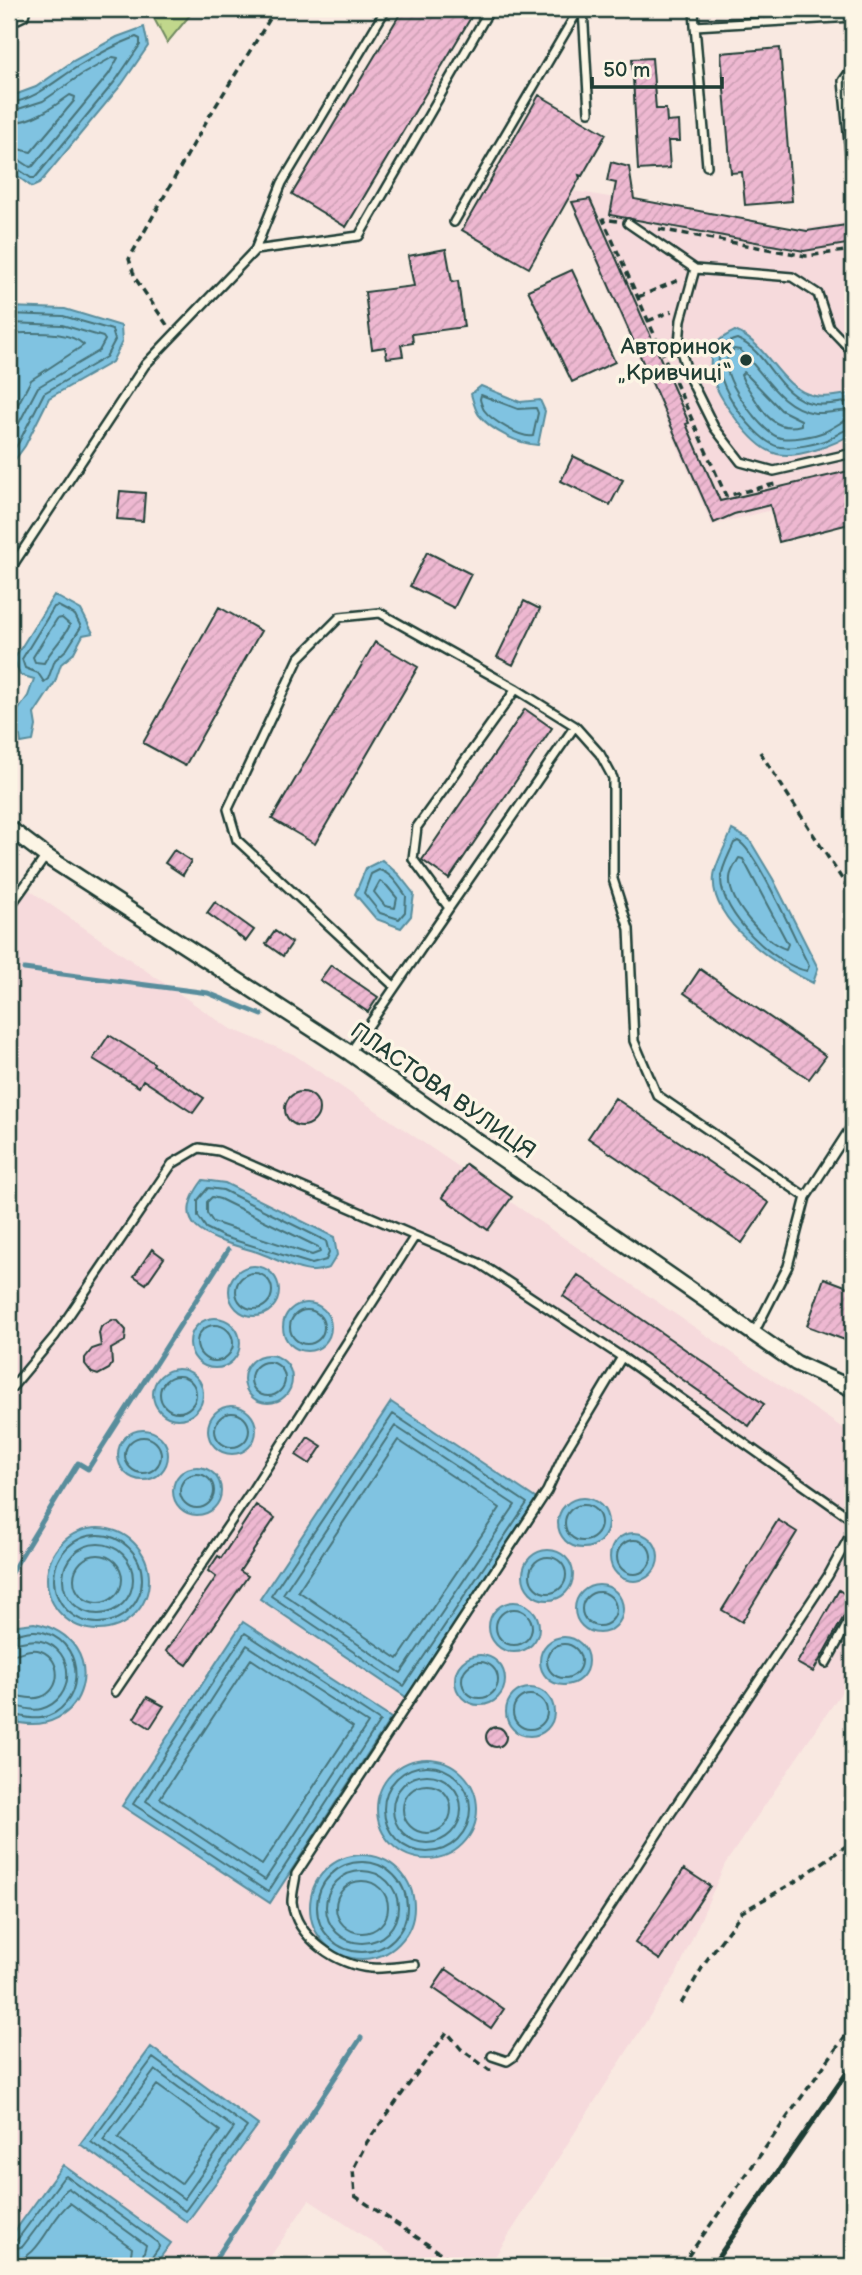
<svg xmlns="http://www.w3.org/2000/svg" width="862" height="2275" viewBox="0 0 862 2275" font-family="'Balsamiq Sans',sans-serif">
<defs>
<pattern id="grass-tufts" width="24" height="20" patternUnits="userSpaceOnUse" patternTransform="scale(1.75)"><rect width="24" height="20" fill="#c1d78c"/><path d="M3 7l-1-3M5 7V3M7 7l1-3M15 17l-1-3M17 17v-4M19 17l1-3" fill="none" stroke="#a5b979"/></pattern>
<pattern id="building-hatch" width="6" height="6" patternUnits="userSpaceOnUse" patternTransform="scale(1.75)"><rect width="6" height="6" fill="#eeb8d1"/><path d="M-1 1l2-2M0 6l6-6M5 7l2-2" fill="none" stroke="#cc9fb4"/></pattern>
</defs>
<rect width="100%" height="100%" fill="#f9e9e1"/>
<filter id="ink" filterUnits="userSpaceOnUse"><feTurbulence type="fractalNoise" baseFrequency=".0143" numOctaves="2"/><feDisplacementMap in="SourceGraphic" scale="14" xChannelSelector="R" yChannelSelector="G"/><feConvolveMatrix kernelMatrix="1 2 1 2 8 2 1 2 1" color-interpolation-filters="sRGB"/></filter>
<g filter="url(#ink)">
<path fill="#f6dadc" d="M573 191 800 229 853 221V490L712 525 569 199Z
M9 876 229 1028 293 1054 853 1435V1675L725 1864 676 1975 489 2266H409L309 2200 264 2266H9Z"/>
<path fill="url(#grass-tufts)" stroke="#708a60" stroke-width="2" d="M149 9H195L167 43Z"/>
<path fill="#80c3e1" stroke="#598d9c" stroke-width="2" d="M144 27 148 46 122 84 39 184 32 187 9 170V97L36 87 73 61 117 37Z
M9 307 65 309 121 326 122 342 112 362 49 398 25 446 9 468Z
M735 331C770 345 778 388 815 396 826 399 841 394 853 394V433C837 444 797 459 777 454 753 449 716 396 711 373 710 368 711 357 712 352 716 340 725 336 735 331Z
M481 386 520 402 540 400 545 411 538 445C518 444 492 431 479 415 475 410 473 401 471 394Z
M54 595 81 610 93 633 83 635 73 654 61 664 55 682 34 714 36 726 33 741 21 743 20 736 9 733V723L28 696 34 679 20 675 14 659Z
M732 830 749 839 773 879 818 968 813 983C777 966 709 922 714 876 715 864 727 843 732 830Z
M382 860 399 875 414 894 411 916 401 928 376 919 355 894 366 868Z
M203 1180 225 1183 334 1237 337 1255 329 1268C325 1269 318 1271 314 1271 299 1272 272 1257 257 1252 219 1240 163 1232 203 1180Z
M229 1291a25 25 0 1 1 50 0a25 25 0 1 1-50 0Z
M283 1327a24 24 0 1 1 48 0a24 24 0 1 1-48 0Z
M190 1343a25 25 0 1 1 50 0a25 25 0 1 1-50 0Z
M244 1379a24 24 0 1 1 48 0a24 24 0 1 1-48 0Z
M153 1394a25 25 0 1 1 50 0a25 25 0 1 1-50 0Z
M391 1402 538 1500 406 1697 260 1599Z
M208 1430a24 24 0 1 1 48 0a24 24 0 1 1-48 0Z
M118 1455a25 25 0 1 1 50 0a25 25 0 1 1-50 0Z
M173 1491a24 24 0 1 1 48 0a24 24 0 1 1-48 0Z
M558 1523a25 25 0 1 1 50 0a25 25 0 1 1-50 0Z
M47 1579a51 51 0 1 1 102 0a51 51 0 1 1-102 0Z
M610 1557a24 24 0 1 1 48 0a24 24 0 1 1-48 0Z
M523 1575a25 25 0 1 1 50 0a25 25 0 1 1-50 0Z
M575 1609a24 24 0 1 1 48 0a24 24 0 1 1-48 0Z
M489 1627a25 25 0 1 1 50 0a25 25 0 1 1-50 0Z
M243 1622 391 1718 270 1903 122 1806Z
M34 1623C116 1638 88 1746 9 1720V1630L18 1625Z
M540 1661a24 24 0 1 1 48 0a24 24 0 1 1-48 0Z
M455 1680a25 25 0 1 1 50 0a25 25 0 1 1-50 0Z
M506 1712a24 24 0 1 1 48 0a24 24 0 1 1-48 0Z
M377 1809a50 50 0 1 1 100 0a50 50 0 1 1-100 0Z
M310 1907a52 52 0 1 1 104 0a52 52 0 1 1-104 0Z
M151 2047 258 2125 187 2222 80 2144Z
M63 2165 171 2243 154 2266H9V2239Z"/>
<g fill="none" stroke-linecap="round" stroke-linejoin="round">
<path stroke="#467379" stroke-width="2" d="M9 103C35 100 55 81 77 67 95 56 115 45 136 37L140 39V45L116 80 35 178H31L15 167 9 166
M9 112 43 101 81 75 113 57 118 58 109 74 33 166 30 167 18 159 9 157
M9 123C32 122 52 108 70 95L75 97 74 101 31 152 9 147
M9 314 63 316 112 330 115 340 106 357 44 393 19 442 9 457
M9 323 62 325 103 337 105 340 99 351 38 387 9 442
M9 333C31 334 68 329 84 345L31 380 9 421
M744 372 781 410 801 420V425C770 434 759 404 744 382L741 375Z
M481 395 518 409 536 408 538 413 533 436C522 439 491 420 484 410 483 409 480 400 480 399Z
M853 401C842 402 826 406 815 404 776 398 770 352 737 339 687 351 752 443 780 447 793 449 817 444 829 439 837 435 844 429 853 428
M853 410C841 410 827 414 815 413 779 408 764 372 740 350L734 349C728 354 726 359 727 368 728 385 763 435 781 438 792 440 814 436 824 432 835 428 842 419 853 419
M58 606 75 615 81 627 67 649 55 660 48 679 44 682 38 673 25 668 22 659 54 607Z
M62 618 70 625C63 640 51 649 44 663L35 662 33 657 57 619Z
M738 841C756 849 797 944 809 966L807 971C775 965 721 914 721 879 721 868 730 853 734 843Z
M739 858 743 859 788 944 786 949C765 943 728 902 730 878 730 872 736 863 739 858Z
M379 870C391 873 399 886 406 896L405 912 399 919 380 913 364 893 371 874Z
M380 881 387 886 397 898 395 908 385 906 374 892Z
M208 1188 223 1190 326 1241 329 1253 326 1260 312 1264 224 1237 206 1228 198 1216V1200Z
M212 1197 220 1199 318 1247 320 1252 312 1255 213 1222 207 1213V1202Z
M236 1291a18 18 0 1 1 36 0a18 18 0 1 1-36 0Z
M290 1327a17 17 0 1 1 34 0a17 17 0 1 1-34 0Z
M197 1343a18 18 0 1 1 36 0a18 18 0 1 1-36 0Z
M251 1379a17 17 0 1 1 34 0a17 17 0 1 1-34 0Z
M160 1394a18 18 0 1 1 36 0a18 18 0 1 1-36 0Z
M215 1430a17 17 0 1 1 34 0a17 17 0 1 1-34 0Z
M393 1414 527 1503 404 1686 271 1596Z
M395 1426 515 1505 401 1673 283 1594Z
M125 1455a18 18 0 1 1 36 0a18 18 0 1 1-36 0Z
M398 1440 500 1508 398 1659 298 1591Z
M180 1491a17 17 0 1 1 34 0a17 17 0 1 1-34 0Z
M565 1523a18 18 0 1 1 36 0a18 18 0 1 1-36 0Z
M54 1579a44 44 0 1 1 88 0a44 44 0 1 1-88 0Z
M617 1557a17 17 0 1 1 34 0a17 17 0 1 1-34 0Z
M63 1579a35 35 0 1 1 70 0a35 35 0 1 1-70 0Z
M74 1579a24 24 0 1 1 48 0a24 24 0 1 1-48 0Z
M530 1575a18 18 0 1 1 36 0a18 18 0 1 1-36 0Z
M582 1609a17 17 0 1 1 34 0a17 17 0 1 1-34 0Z
M496 1627a18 18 0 1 1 36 0a18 18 0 1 1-36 0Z
M245 1633 380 1721 268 1892 133 1804Z
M9 1635C22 1634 32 1628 46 1633 88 1646 84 1710 41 1718 30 1720 20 1715 9 1714
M547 1661a17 17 0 1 1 34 0a17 17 0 1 1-34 0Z
M9 1644C20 1644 29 1638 41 1641 76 1649 76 1700 41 1709 30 1712 20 1706 9 1705
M247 1645 368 1723 265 1880 146 1801Z
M9 1655C20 1654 30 1647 41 1651 62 1659 62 1690 41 1697 30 1701 20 1695 9 1695
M251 1659 353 1727 262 1865 160 1798Z
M462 1680a18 18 0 1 1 36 0a18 18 0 1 1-36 0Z
M513 1712a17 17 0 1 1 34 0a17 17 0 1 1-34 0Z
M384 1809a43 43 0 1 1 86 0a43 43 0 1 1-86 0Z
M393 1809a34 34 0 1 1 68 0a34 34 0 1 1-68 0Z
M403 1809a24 24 0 1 1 48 0a24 24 0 1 1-48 0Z
M317 1907a45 45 0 1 1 90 0a45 45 0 1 1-90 0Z
M326 1907a36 36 0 1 1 72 0a36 36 0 1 1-72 0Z
M336 1907a26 26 0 1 1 52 0a26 26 0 1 1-52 0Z
M153 2058 247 2127 185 2211 91 2142Z
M155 2070 234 2128 184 2199 103 2140Z
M157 2085 220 2131 181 2184 118 2138Z
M9 2243 17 2240 63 2178 66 2176 158 2243 159 2247 150 2260 149 2266
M9 2251 23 2246 65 2190 68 2188 146 2245 140 2266
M9 2262C40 2261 48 2220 70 2203L132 2248 129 2266"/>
<path stroke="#598d9c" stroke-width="5" d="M24 969 208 993 262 1015
M9 1576 78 1463 88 1469 228 1250
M211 2266 361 2038"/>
</g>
<path fill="url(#building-hatch)" stroke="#1f3d34" stroke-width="2" d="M403 9H476L346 227 292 194Z
M780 48 792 201 745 205 742 172 731 173 721 53Z
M652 58 656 109H666L667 122 679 121 680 141H668L670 168 638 170 632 59Z
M539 95 606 134 582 176 579 175 580 178 529 268 462 230Z
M611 162 629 167 634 199 807 231 853 224V243L804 251 610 215 616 183 607 181Z
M590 199 689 423 686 424 720 501 853 470V523L779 542 770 505 734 514 714 523 572 202Z
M446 249 452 282 458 281 464 327 412 334 413 343 401 345 403 356 387 358 385 347 372 349 365 292 414 286 408 256Z
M572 270 615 362 572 382 528 290Z
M573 456 623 480 610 505 561 481Z
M120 491 145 493 143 521 117 519Z
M427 552 471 574 454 608 410 586Z
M524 601 540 609 513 665 497 657Z
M219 607 261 631 185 766 143 743Z
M375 642 418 667 315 844 272 819Z
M525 709 552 728 449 879 422 860Z
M174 850 191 861 183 875 165 863Z
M215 902 254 930 246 941 207 913Z
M275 931 292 943 283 956 266 944Z
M331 965 378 997 368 1012 320 980Z
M700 969 826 1056 809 1079 684 993Z
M109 1035 154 1063 153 1065 204 1098 193 1113 143 1080 139 1087 93 1059Z
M285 1109a17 17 0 1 1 34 0a17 17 0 1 1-34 0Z
M615 1098 769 1203 742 1243 588 1138Z
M466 1164 512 1197 488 1230 442 1197Z
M152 1249 164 1258 146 1284 134 1276Z
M578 1275 764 1404 749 1426 563 1296Z
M824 1278 853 1289V1343L807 1326Z
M112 1320 118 1321 126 1330 125 1341 111 1349 112 1364 109 1369 98 1375 92 1373 85 1364V1358L92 1349 101 1346 99 1333 101 1327Z
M308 1437 322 1446 310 1464 296 1455Z
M256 1505 275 1518 240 1571 248 1576 187 1665 166 1651 216 1577 208 1571 218 1556 221 1558Z
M778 1520 797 1532 742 1622 722 1610Z
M839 1590 853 1600 813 1672 797 1663Z
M147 1697 164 1706 150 1728 134 1718Z
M486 1737a10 10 0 1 1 20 0a10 10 0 1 1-20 0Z
M684 1869 710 1886 660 1960 635 1943Z
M446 1969 504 2009 491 2028 433 1988Z"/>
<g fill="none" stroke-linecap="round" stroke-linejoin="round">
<defs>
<path id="service" d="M583 9 589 112
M694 9 695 26
M9 23 24 16 26 9
M853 73 848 74 843 81 853 185
M707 166 695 26 853 17
M454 222 579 9
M628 223 695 269 792 277 818 294 829 327 853 352
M255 250 282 183 386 9
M695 269 681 320 679 344 688 375 714 427 741 462 774 471 853 453
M9 571 145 365 255 250 359 236 490 9
M9 908 46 856
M449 908 575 726
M395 987 237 840 228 809 299 658 340 617 380 613 516 689
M350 1053 449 908 413 859 417 827 516 689 575 726 600 754 613 778V879L629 929 634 1041 657 1095 806 1197 788 1266 754 1333
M806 1197 853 1124
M415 1236 479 1263 622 1357 853 1520
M9 1391 55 1336 172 1164 199 1148 219 1151 415 1236 253 1489 115 1692
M826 1663 853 1614
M415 1965C401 1966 386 1969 371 1968 338 1966 296 1937 292 1902 292 1893 295 1883 296 1874L547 1491 565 1452 622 1357
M492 2056 507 2061 513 2057 665 1822 828 1576 853 1530"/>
<path id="minor" d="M9 828 46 856 350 1053 796 1363 853 1389"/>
</defs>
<use href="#service" stroke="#1f3d34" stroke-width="12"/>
<use href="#minor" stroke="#1f3d34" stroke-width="19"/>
<path stroke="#1f3d34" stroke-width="3.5" stroke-dasharray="7 5" stroke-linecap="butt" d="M617 221 603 219 726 496 775 484
M659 229 806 256 853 250
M638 297 681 279
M648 321 672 311
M167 325 135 278 129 259 207 120 276 9
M760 752 853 896
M681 2004 706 1961 742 1912 798 1880 853 1841
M460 2266 355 2196 353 2169 367 2142 447 2032 461 2049 489 2070H495
M681 2266 853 2025"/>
<use href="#service" stroke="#fcf5e5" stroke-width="7"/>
<use href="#minor" stroke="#fcf5e5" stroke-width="14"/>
<path stroke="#1f3d34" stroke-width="5" d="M712 2266 853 2064"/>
</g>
</g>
<circle fill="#1f3d34" stroke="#fcf5e5" stroke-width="2.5" cx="746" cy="360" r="7"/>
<g text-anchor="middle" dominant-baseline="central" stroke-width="7" stroke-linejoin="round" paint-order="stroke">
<g font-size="23" fill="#1f3d34" stroke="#fcf5e5" text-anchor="end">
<text x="732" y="347">Авторинок<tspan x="732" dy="26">„Кривчиці“</tspan></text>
</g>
<g font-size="23" fill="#1f3d34" stroke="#fcf5e5">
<text transform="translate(443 1091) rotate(35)">ПЛАСТОВА ВУЛИЦЯ</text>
</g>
</g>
<rect width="862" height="2275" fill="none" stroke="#fcf5e5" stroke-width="35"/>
<rect x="18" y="18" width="827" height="2240" fill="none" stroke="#1f3d34" stroke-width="2.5" filter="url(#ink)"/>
<path d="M592 77v10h130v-10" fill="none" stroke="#1f3d34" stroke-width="3.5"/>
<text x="603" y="77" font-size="21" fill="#1f3d34" stroke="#fcf5e5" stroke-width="5" paint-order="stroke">50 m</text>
</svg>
